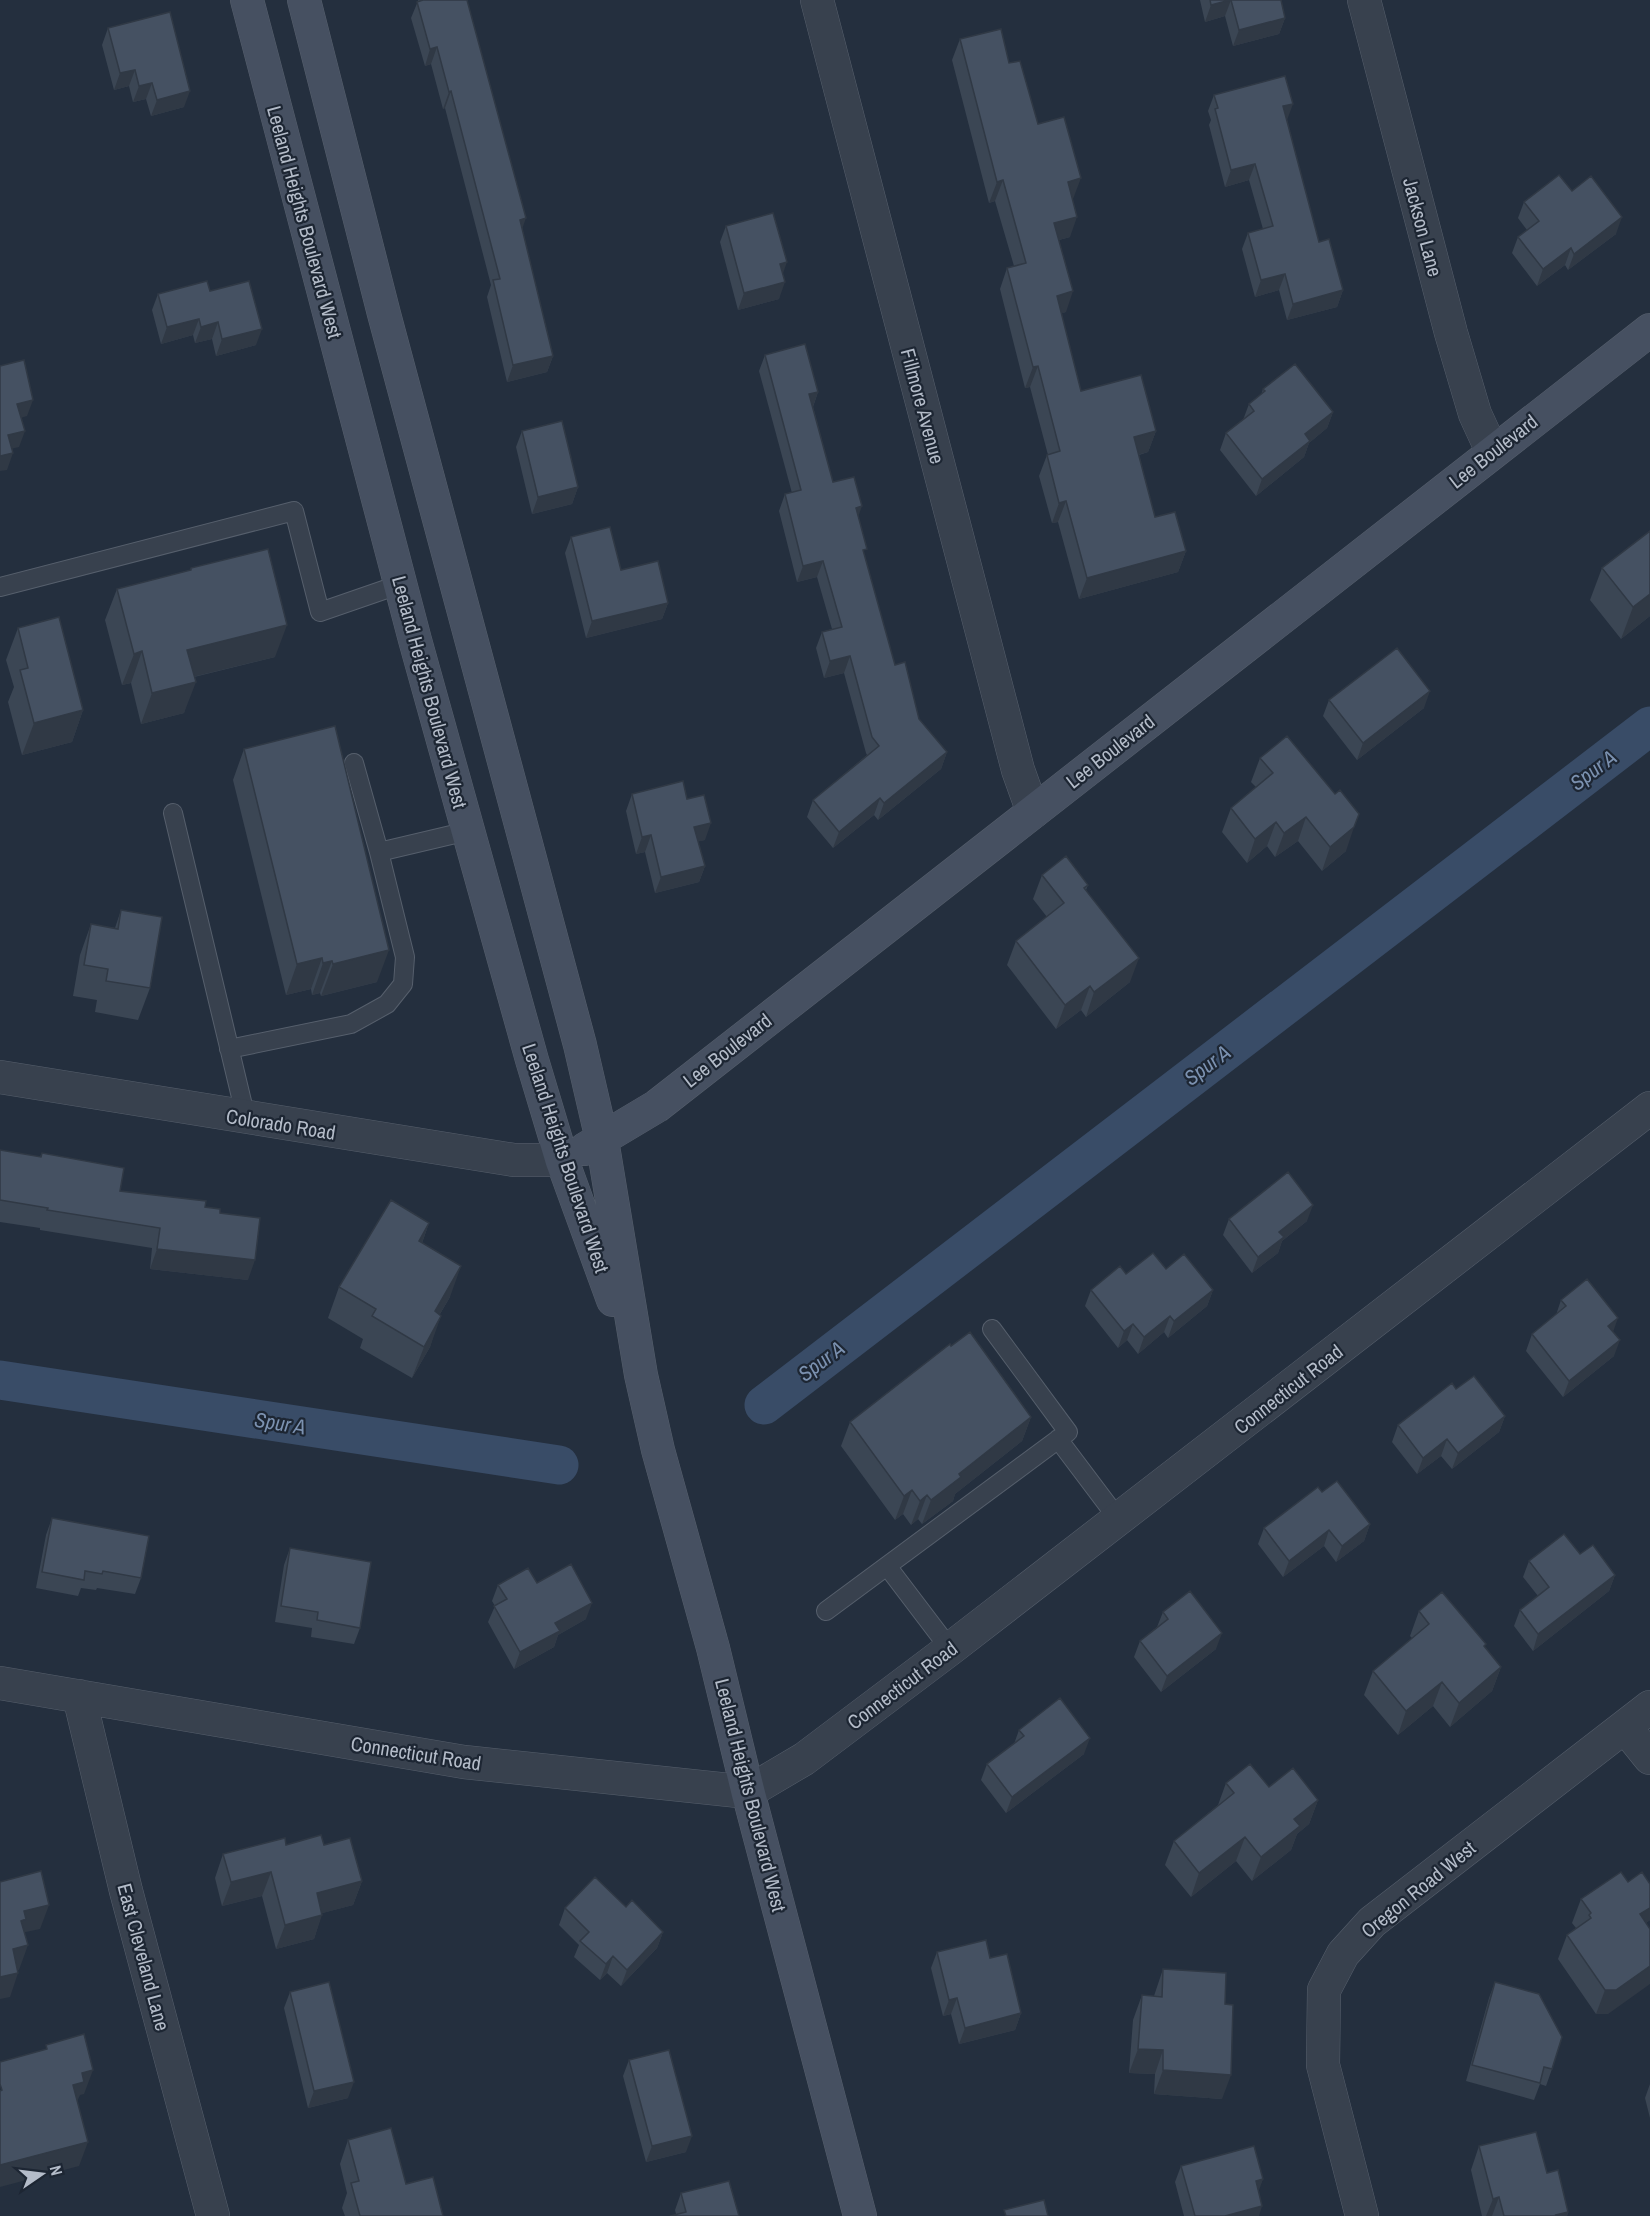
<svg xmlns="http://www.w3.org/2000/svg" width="1650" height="2216" viewBox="0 0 1650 2216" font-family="'Archivo Narrow',sans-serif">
<rect width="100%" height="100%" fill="#242f3e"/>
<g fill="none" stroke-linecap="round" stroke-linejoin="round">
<path stroke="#394c67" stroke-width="39" d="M0 1380 559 1465
M764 1405 1650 726"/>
<defs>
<path id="lane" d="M0 587 294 511 320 612 401 584
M354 763 379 852
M173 813 246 1118
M229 1049 351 1024 387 1004 403 984 405 957 379 852 468 831
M1058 1439 1119 1520
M887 1566 950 1649
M826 1611 1068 1432 992 1329"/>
<path id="street" d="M817 0 1018 770 1033 812
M1364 0 1451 333 1475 414 1492 451
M0 1077 514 1160H562
M0 1683 464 1762 748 1792 804 1759 950 1649 1650 1108
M79 1696 126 1891 213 2216
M1625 1727 1650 1758
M1362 2216 1323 2065 1324 1990 1343 1954 1372 1922 1650 1707"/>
<path id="secondary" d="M247 0 415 640 532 1060 562 1160 613 1300
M304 0 384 314 580 1045 602 1140 641 1375 658 1450 713 1648 748 1792 860 2216
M585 1149 657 1106 1650 330"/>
</defs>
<use href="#lane" stroke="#565f6c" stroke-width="20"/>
<use href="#street" stroke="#565f6c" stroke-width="34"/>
<use href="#secondary" stroke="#565f6c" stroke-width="34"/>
<use href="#lane" stroke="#38414e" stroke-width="18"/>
<use href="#street" stroke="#38414e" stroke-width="33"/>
<use href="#secondary" stroke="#465061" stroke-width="33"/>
</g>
<path fill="#3b4654" d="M418 0H467L553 356 547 372 507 382 487 297 491 285 445 108 443 109 431 64 425 66 411 18 418 1Z
M1200 0H1281L1285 18 1279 34 1233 46 1225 16 1205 22Z
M108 28 184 107 151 116 146 99 133 102 129 86 114 90 102 45Z
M960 39 1009 63 1073 199H1072L1070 237 1059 240 1066 312 1061 313 1081 391 1156 431 1148 452 1139 455 1155 517 1186 551 1178 572 1079 599 1058 522 1052 523 1039 476 1047 455H1048L1030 387 1025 388 1000 289 1007 268 1014 266 995 201 989 203 952 60Z
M1214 95 1287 120 1319 242 1343 290 1337 307 1287 320 1279 290 1255 297 1242 249 1248 233 1263 229 1249 180 1225 187 1209 125 1211 120 1208 111Z
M1572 191 1616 234 1568 270 1565 265 1537 286 1512 253 1518 237 1527 230 1518 218 1524 202Z
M726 226 783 273 779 299 738 310 720 242Z
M210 291 256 345 216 356 212 339 195 343 193 335 161 344 152 310 158 294Z
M765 355 818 392 813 407 833 482 858 517 864 555 895 665 919 719 947 752 941 769 878 820 874 815 833 848 807 817 813 800 867 755 866 753 844 673 824 678 816 648 822 632 832 629 817 577 797 582 779 511 785 494 792 493 759 371Z
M1263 389 1333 412 1327 428 1309 443 1304 457 1256 496 1220 450 1226 433 1243 420 1249 404 1261 395Z
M522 431 578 487 572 504 532 514 516 447Z
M1650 531V616L1621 639 1590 600 1602 568Z
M571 537 621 570 668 603 662 619 586 638 565 553Z
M191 568 275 657 194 677 184 713 141 724 131 683 122 685 105 620 117 589 190 570Z
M18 628 83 710 72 742 22 755 8 702 14 687 6 660Z
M1329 700 1424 708 1357 760 1323 716Z
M244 749 377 982 321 996 320 993 312 995 311 989 286 995 233 780Z
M1260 758 1346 851 1322 871 1298 841 1275 857 1267 846 1247 863 1222 832 1231 808 1256 787 1251 782Z
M632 794 687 799 705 840 698 841 705 866 699 882 655 893 645 852 636 854 626 811Z
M1042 875 1088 885 1086 890 1130 982 1086 1017 1081 1010 1056 1029 1007 965 1016 941 1047 917 1033 899Z
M121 910 150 988 138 1020 95 1012 97 1000 73 996 80 955 91 924 115 928Z
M0 1150 40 1157 42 1153 120 1191 205 1207 220 1213 248 1280 150 1269 152 1248 40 1230V1228L0 1222Z
M1229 1219 1307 1221 1282 1241 1278 1253 1252 1273 1223 1235Z
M429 1223 422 1243 450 1297 440 1314 430 1347 412 1378 360 1348 363 1339 328 1318 339 1287Z
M1166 1269 1213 1290 1207 1306 1168 1338 1164 1332 1138 1354 1127 1340 1118 1348 1085 1306 1091 1290 1126 1274Z
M1561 1300 1613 1331 1614 1356 1563 1397 1526 1351 1532 1334 1556 1315Z
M951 1346 1031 1417 1022 1441 955 1494 953 1501 922 1524 918 1519 911 1525 903 1514 895 1520 841 1446 850 1422Z
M1456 1389 1505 1416 1499 1432 1452 1469 1441 1456 1417 1474 1392 1442 1398 1425Z
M1322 1492 1370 1524 1364 1541 1336 1562 1324 1546 1283 1577 1258 1544 1264 1528Z
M52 1518 141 1578 135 1594 97 1588 96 1590 81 1588 78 1596 36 1588 46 1535Z
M290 1548 360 1628 354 1644 311 1637 312 1628 275 1622 284 1565Z
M1580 1554 1615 1575 1609 1591 1533 1651 1514 1626 1520 1610 1538 1596 1523 1577 1529 1561Z
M537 1583 586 1619 558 1635 554 1647 514 1669 488 1622 495 1606 492 1601 498 1585Z
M1419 1611 1485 1648 1501 1667 1492 1691 1450 1727 1433 1706 1398 1735 1364 1695 1373 1671 1412 1638 1410 1636Z
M1163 1612 1216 1649 1161 1692 1134 1657 1140 1641 1157 1627Z
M1019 1730 1084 1754 1006 1813 981 1780 987 1764 1014 1744Z
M1226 1783 1269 1787 1318 1800 1309 1824 1297 1834 1291 1850 1252 1881 1236 1861 1191 1897 1165 1865 1174 1841 1218 1805Z
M286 1845H324L362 1881 353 1905 322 1913 314 1939 276 1949 262 1896 222 1906 215 1878 223 1854Z
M1628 1882 1650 1884V1920L1646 1923 1608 2014H1596L1558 1959 1567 1935 1576 1928 1572 1923 1581 1899Z
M626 1907 663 1932 657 1948 621 1986 607 1973 600 1980 574 1957 579 1945 559 1925 565 1908Z
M937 1952 990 1958 1021 2013 1015 2030 959 2044 951 2014 943 2016 931 1968Z
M1163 1969 1222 2099 1154 2094 1155 2074 1129 2073 1133 2020 1142 1995 1154 1996Z
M1495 1982 1552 2069 1546 2086 1540 2084 1534 2100 1466 2081 1489 1998Z
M290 1992 348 2098 308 2108 284 2008Z
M629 2060 686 2152 646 2162 623 2076Z
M1650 2084V2118L1645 2098Z
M348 2140 406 2184 443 2216H345L342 2208 347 2193 340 2164Z
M1479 2146 1547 2173 1568 2212 1567 2216H1482L1471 2170Z
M1181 2166 1263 2179 1258 2190 1259 2216H1184L1175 2182Z
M681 2193 739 2216 676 2214 675 2210Z"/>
<path fill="#303945" d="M1231 0 1225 16 1205 22 1211 5Z
M1285 18 1279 34 1233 46 1239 30Z
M437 47 431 64 425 66 430 49Z
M135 70 129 86 114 90 120 73Z
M152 83 146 99 133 102 139 86Z
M190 91 184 107 151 116 157 100Z
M451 91 445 108 443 109 449 92Z
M1293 104 1287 120 1283 106Z
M1255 164 1249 180 1225 187 1231 170Z
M1081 178 1073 199 1060 203 1068 182Z
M1003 180 995 201 989 203 997 182Z
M1077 217 1070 237 1047 243 1054 223Z
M1622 217 1616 234 1568 270 1574 254Z
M526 218 520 235V220Z
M1571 248 1565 265 1537 286 1543 269Z
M787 262 781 279 780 264Z
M1285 274 1279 290 1255 297 1261 280Z
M785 282 779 299 738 310 744 293Z
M1343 290 1337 307 1287 320 1293 304Z
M1073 291 1066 312 1049 317 1057 296Z
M199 319 193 335 161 344 167 327Z
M218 322 212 339 195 343 201 327Z
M262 329 256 345 216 356 222 339Z
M553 356 547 372 507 382 513 365Z
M1038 366 1030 387 1025 388 1033 367Z
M818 392 812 409 809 394Z
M33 400 27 416 11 421 17 404Z
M1333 412 1327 428 1309 443 1304 457 1256 496 1262 479 1305 434Z
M25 431 19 447 2 451 8 435Z
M1156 431 1148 452 1126 458 1134 437Z
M13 453 7 470 0 471V456Z
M578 487 572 504 532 514 538 497Z
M1066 501 1058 522 1052 523 1059 503Z
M862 506 856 523V508Z
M1186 551 1178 572 1079 599 1087 578Z
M823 561 817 577 797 582 803 566Z
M1650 594V616L1621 639 1633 607Z
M668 603 662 619 586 638 592 621Z
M287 625 275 657 176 681 187 650Z
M142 651 131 683 122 685 134 654Z
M850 656 844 673 824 678 830 661Z
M196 682 184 713 141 724 152 693Z
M1430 691 1424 708 1357 760 1363 743Z
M83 710 72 742 22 755 34 723Z
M947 752 941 769 878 820 884 803Z
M880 798 874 815 833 848 839 832Z
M1306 817 1298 841 1275 857 1284 833Z
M1276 822 1267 846 1247 863 1255 839Z
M711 823 705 840 688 844 694 827Z
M1354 827 1346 851 1322 871 1330 847Z
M651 835 645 852 636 854 642 837Z
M705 866 699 882 655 893 661 877Z
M389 950 377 982 321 996 333 964Z
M322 958 311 989 286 995 297 964Z
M1139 958 1130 982 1086 1017 1094 992Z
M332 961 320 993 312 995 323 963Z
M1090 986 1081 1010 1056 1029 1065 1005Z
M1313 1205 1307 1221 1282 1241 1278 1253 1252 1273 1258 1257 1279 1232Z
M429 1223 418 1254 419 1241Z
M157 1249 255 1260 248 1280 150 1269Z
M461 1266 450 1297 423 1342 435 1311Z
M1213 1290 1207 1306 1168 1338 1174 1321Z
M441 1316 430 1347 412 1378 424 1347Z
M1170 1316 1164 1332 1138 1354 1144 1337Z
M1618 1318 1612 1335 1608 1326Z
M1133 1324 1127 1340 1118 1348 1124 1331Z
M1620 1340 1614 1356 1563 1397 1569 1381Z
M1505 1416 1499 1432 1452 1469 1458 1453Z
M1031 1417 1022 1441 955 1494 953 1501 922 1524 931 1500 959 1474Z
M1447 1439 1441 1456 1417 1474 1423 1458Z
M912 1490 903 1514 895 1520 904 1496Z
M927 1495 918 1519 911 1525 920 1501Z
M1370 1524 1364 1541 1336 1562 1342 1546Z
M1329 1530 1324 1546 1283 1577 1289 1561Z
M1615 1575 1609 1591 1533 1651 1538 1634Z
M592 1603 586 1619 558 1635 554 1647 514 1669 520 1652 555 1623Z
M1222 1633 1216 1649 1161 1692 1167 1676Z
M1501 1667 1492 1691 1450 1727 1459 1703Z
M1442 1682 1433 1706 1398 1735 1406 1711Z
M1090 1738 1084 1754 1006 1813 1012 1797Z
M1318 1800 1309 1824 1297 1834 1291 1850 1252 1881 1261 1857 1294 1819Z
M1245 1837 1236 1861 1191 1897 1199 1873Z
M271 1872 262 1896 222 1906 231 1882Z
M362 1881 353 1905 308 1917 317 1893Z
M1650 1903V1920L1646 1923 1640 1914Z
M49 1905 40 1929 21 1933 13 1945 24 1911Z
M322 1915 314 1939 276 1949 285 1925Z
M663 1932 657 1948 621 1986 627 1970Z
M28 1945 19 1970 4 1973 13 1949Z
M613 1956 607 1973 600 1980 606 1964Z
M1650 1966V1984L1608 2014H1596L1605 1990Z
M18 1973 10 1997 0 1999V1977Z
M957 1998 951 2014 943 2016 949 2000Z
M1021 2013 1015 2030 959 2044 965 2028Z
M1138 2049 1163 2050 1155 2074 1129 2073Z
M93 2070 84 2094 80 2095 75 2106 73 2085 82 2073Z
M1163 2070 1231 2075 1222 2099 1154 2094Z
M354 2082 348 2098 308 2108 314 2091Z
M692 2136 686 2152 646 2162 652 2146Z
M88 2142 79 2166 0 2187V2165Z
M1263 2179 1257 2196 1256 2181Z
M1499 2197 1492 2216H1486L1493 2199Z
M1262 2206 1259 2216H1225Z
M1568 2212 1567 2216H1556V2215Z"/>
<path fill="#455162" stroke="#303945" stroke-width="1.5" d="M423 0H467L526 218 520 220 553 356 513 365 493 280 500 279 451 91 449 92 437 47 430 49 417 2Z
M1210 0H1230L1211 5Z
M1231 0H1281L1285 18 1239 30Z
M170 12 190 91 157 100 152 83 139 86 135 70 120 73 108 28Z
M1001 29 1009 63 1020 61 1038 124 1064 117 1081 178 1068 182 1077 217 1054 223 1073 291 1057 296 1081 391 1141 375 1156 431 1134 437 1155 517 1175 512 1186 551 1087 578 1066 501 1059 503 1047 455 1060 451 1038 366 1033 367 1007 268 1026 263 1003 180 997 182 960 39Z
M1285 76 1293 104 1283 106 1319 242 1329 239 1343 290 1293 304 1285 274 1261 280 1248 233 1273 226 1255 164 1231 170 1215 109 1218 108 1214 95Z
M1559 175 1572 191 1591 176 1622 217 1574 254 1571 248 1543 269 1518 237 1539 221 1524 202Z
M773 213 787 262 780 264 785 282 744 293 726 226Z
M207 281 210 291 249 281 262 329 222 339 218 322 201 327 199 319 167 327 158 294Z
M805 344 818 392 809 394 833 482 854 477 862 506 856 508 867 549 863 550 895 665 905 662 919 719 947 752 884 803 880 798 839 832 813 800 879 746 872 737 850 656 830 661 822 632 842 627 823 561 803 566 785 494 801 490 765 355Z
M24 360 33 400 17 404 25 431 8 435 13 453 0 456V366Z
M1295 364 1333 412 1305 434 1310 441 1262 479 1226 433 1254 411 1249 404 1265 391 1263 389Z
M562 421 578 487 538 497 522 431Z
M610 527 621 570 658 561 668 603 592 621 571 537Z
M1650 531V594L1633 607 1602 568Z
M268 549 287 625 187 650 196 682 152 693 142 651 134 654 117 589 191 570V568Z
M59 617 83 710 34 723 20 670 28 668 18 628Z
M1397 648 1430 691 1363 743 1329 700Z
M335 726 389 950 333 964 332 961 323 963 322 958 297 964 244 749Z
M1287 736 1335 794 1340 790 1359 814 1354 827 1330 847 1306 817 1284 833 1276 822 1255 839 1231 808 1273 773 1260 758Z
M683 781 687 799 704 795 711 823 694 827 705 866 661 877 651 835 642 837 632 794Z
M1066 856 1088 885 1084 888 1139 958 1094 992 1090 986 1065 1005 1016 941 1064 903 1042 875Z
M121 910 162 917 150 988 106 981 108 969 84 965 91 924 118 929Z
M0 1150 41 1157 42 1153 124 1168 120 1191 206 1201 205 1207 220 1209V1213L260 1218 255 1260 157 1249 160 1228 47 1210 48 1208 0 1200Z
M1288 1172 1313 1205 1279 1232 1284 1237 1258 1257 1229 1219Z
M391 1200 429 1223 419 1241 461 1266 435 1311 441 1316 424 1347 372 1316 376 1309 339 1287Z
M1153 1253 1166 1269 1184 1254 1213 1290 1174 1321 1170 1316 1144 1337 1133 1324 1124 1331 1091 1290 1120 1266 1126 1274Z
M1587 1279 1618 1318 1608 1326 1620 1340 1569 1381 1532 1334 1566 1306 1561 1300Z
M970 1332 1031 1417 959 1474 961 1477 931 1500 927 1495 920 1501 912 1490 904 1496 850 1422 950 1344 951 1346Z
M1474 1376 1505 1416 1458 1453 1447 1439 1423 1458 1398 1425 1452 1383 1456 1389Z
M1337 1481 1370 1524 1342 1546 1329 1530 1289 1561 1264 1528 1318 1487 1322 1492Z
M52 1518 149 1536 141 1578 103 1571 102 1574 85 1571 84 1580 42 1572Z
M1564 1534 1580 1554 1593 1545 1615 1575 1538 1634 1520 1610 1549 1587 1529 1561Z
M290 1548 371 1562 360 1628 317 1620 318 1612 281 1606Z
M571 1564 592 1603 555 1623 560 1631 520 1652 494 1606 507 1599 498 1585 528 1568 537 1583Z
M1190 1591 1222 1633 1167 1676 1140 1641 1168 1619 1163 1612Z
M1442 1592 1486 1644 1484 1646 1501 1667 1459 1703 1442 1682 1406 1711 1373 1671 1429 1624 1419 1611Z
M1060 1698 1090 1738 1012 1797 987 1764 1024 1736 1019 1730Z
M1250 1764 1269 1787 1293 1768 1318 1800 1294 1819 1300 1826 1261 1857 1245 1837 1199 1873 1174 1841 1234 1793 1226 1783Z
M321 1835 324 1845 350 1838 362 1881 317 1893 322 1915 285 1925 271 1872 231 1882 223 1854 285 1838 286 1845Z
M41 1871 49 1905 24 1911 26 1919 21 1921 28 1945 13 1949 18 1973 0 1977V1882Z
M1621 1872 1628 1882 1642 1872 1650 1884V1908L1640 1914 1650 1929V1966L1616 1990H1605L1567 1935 1591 1918 1589 1915 1591 1913 1581 1899Z
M595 1877 626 1907 632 1900 663 1932 627 1970 613 1956 606 1964 580 1941 589 1932 565 1908Z
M986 1940 990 1958 1007 1954 1021 2013 965 2028 957 1998 949 2000 937 1952Z
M1163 1969 1226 1973 1225 2004 1233 2005 1231 2075 1163 2070V2050L1138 2049 1142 1995 1162 1997Z
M329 1982 354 2082 314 2091 290 1992Z
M1495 1982 1539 1994 1562 2037 1552 2069 1544 2067 1540 2083 1472 2065Z
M84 2034 93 2070 82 2073 84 2082 73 2085 88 2142 0 2165V2091L2 2090 0 2084V2062L47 2049 46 2045Z
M669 2050 692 2136 652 2146 629 2060Z
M391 2128 406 2184 433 2177 443 2216H360L351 2183 359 2181 348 2140Z
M1536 2132 1547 2173 1558 2170 1568 2212 1556 2215 1557 2216H1504L1499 2197 1493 2199 1479 2146Z
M1254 2146 1263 2179 1256 2181 1262 2206 1225 2216H1195L1181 2166Z
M729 2181 739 2216H670L686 2212 681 2193Z
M1044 2200 1048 2216H1006L1004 2210Z"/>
<g text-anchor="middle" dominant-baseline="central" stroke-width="4.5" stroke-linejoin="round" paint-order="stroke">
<g font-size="20" fill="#b4bcc9" stroke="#1d2633">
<text transform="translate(305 222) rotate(75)">Leeland Heights Boulevard West</text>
<text transform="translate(1423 227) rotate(75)">Jackson Lane</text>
<text transform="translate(923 406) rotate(75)">Fillmore Avenue</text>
<text transform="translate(1493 451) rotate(-38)">Lee Boulevard</text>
<text transform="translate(430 692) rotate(75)">Leeland Heights Boulevard West</text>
<text transform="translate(1110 751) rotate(-38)">Lee Boulevard</text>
<text transform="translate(727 1050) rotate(-38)">Lee Boulevard</text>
<text transform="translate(281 1124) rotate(9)">Colorado Road</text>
<text transform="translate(566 1158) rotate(72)">Leeland Heights Boulevard West</text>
<text transform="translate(1288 1389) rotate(-38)">Connecticut Road</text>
<text transform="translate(902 1685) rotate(-37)">Connecticut Road</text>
<text transform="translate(416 1753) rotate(9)">Connecticut Road</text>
<text transform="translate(751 1795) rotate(76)">Leeland Heights Boulevard West</text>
<text transform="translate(1418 1889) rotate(-39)">Oregon Road West</text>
<text transform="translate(144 1957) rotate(75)">East Cleveland Lane</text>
</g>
<g font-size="21" font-style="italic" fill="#7c92b1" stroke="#1d2633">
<text transform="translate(1593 770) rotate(-37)">Spur A</text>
<text transform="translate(1207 1065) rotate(-37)">Spur A</text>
<text transform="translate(821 1361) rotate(-37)">Spur A</text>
<text transform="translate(280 1423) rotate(9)">Spur A</text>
</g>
</g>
<g transform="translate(42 2174) rotate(76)" stroke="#1d2633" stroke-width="4.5" paint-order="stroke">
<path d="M0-4.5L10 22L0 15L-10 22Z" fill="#b4bcc9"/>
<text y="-9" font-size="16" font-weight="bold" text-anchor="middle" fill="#b4bcc9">N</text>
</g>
</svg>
